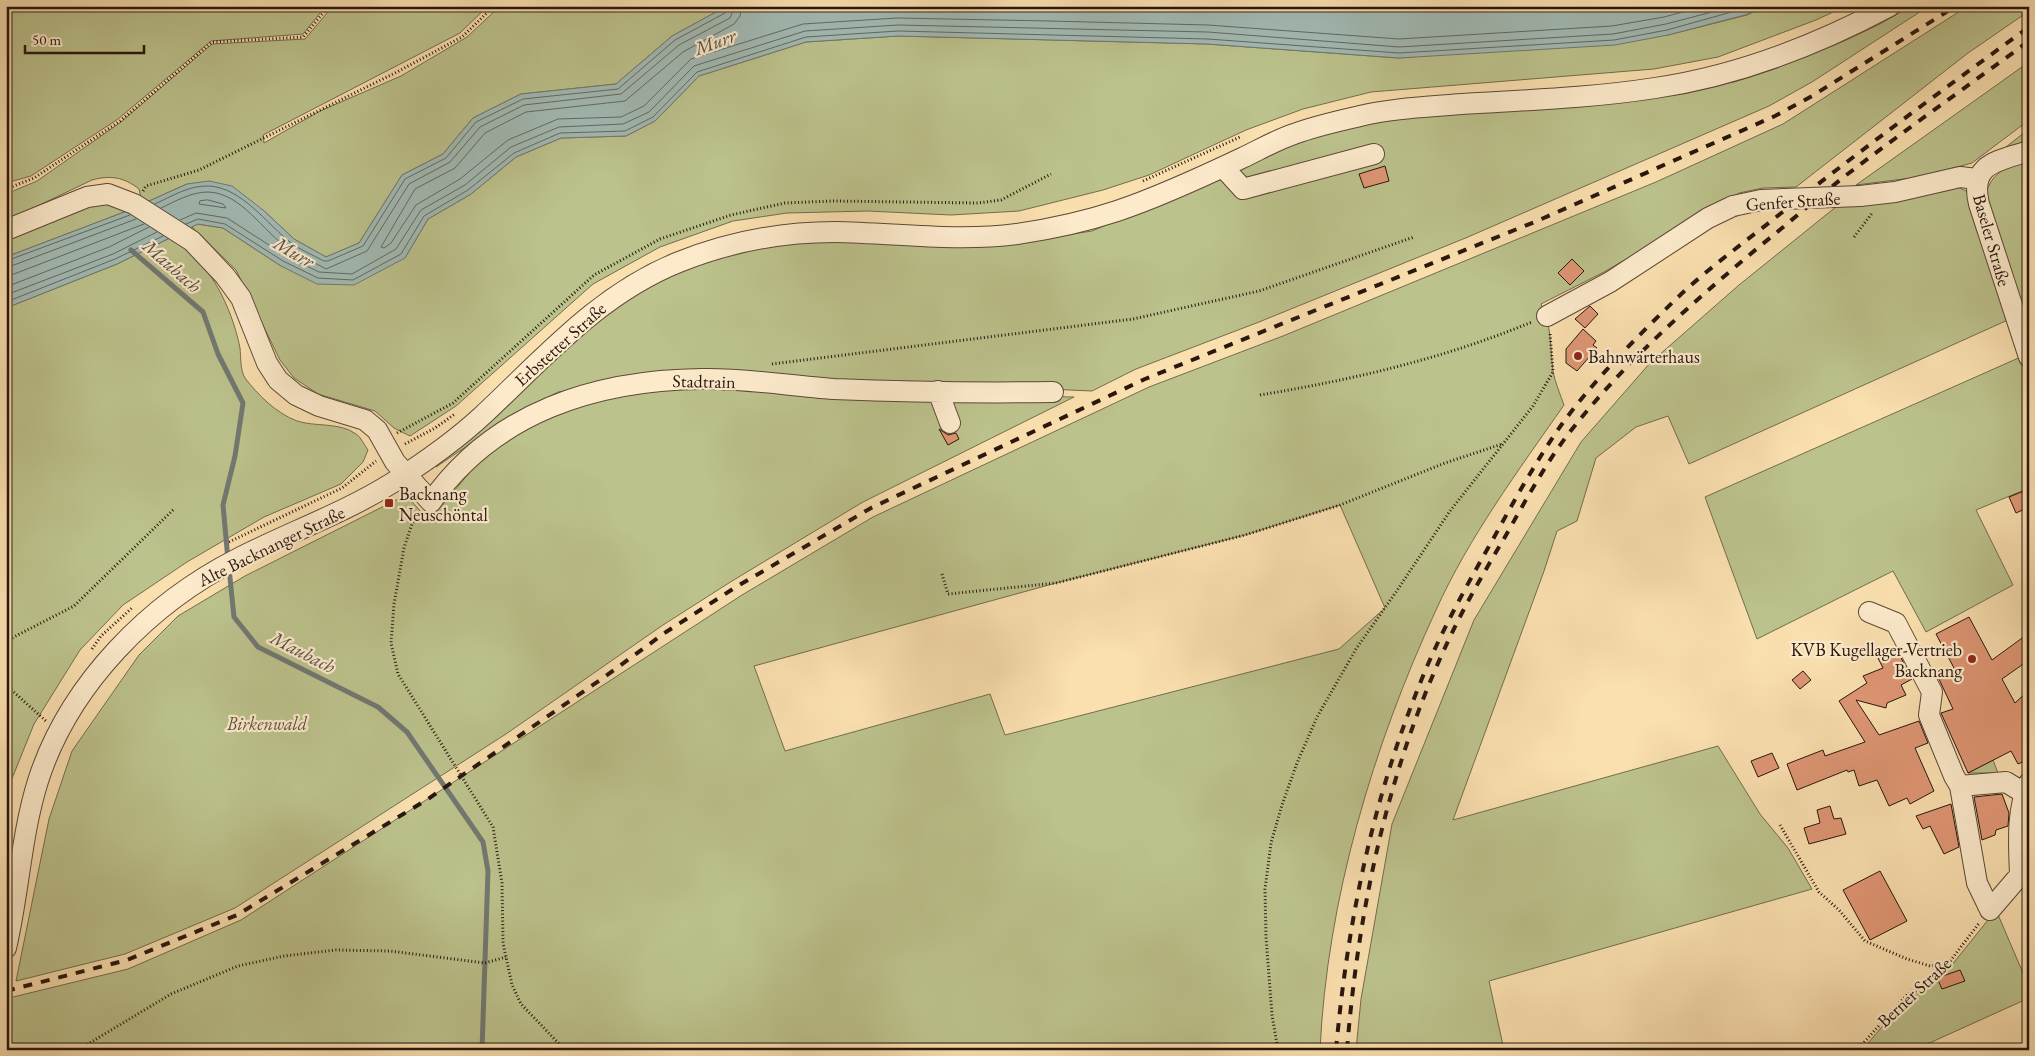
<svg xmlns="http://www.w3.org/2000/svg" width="2035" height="1056" viewBox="0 0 2035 1056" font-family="'EB Garamond',serif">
<rect width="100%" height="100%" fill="#fadfaf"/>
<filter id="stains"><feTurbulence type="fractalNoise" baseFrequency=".004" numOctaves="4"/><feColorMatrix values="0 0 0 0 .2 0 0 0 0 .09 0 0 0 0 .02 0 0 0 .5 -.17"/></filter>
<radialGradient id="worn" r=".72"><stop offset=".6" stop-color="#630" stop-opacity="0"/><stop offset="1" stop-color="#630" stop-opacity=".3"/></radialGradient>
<path fill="#bcc28c" stroke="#726c4e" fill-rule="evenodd" d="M9 6H326L303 34 211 41 118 119 31 176 6 183V20Z
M333 6H488L460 33 263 135 264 143 320 111 401 76 467 37 500 6H727L672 36 616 84 521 94 473 118 443 154 402 175 359 243 326 257 294 239 263 210 187 184 147 202 141 198 139 189C124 177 110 175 92 180L6 221V194L37 181 121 122 212 44 305 39Z
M1766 6H1846L1816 20 1718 57 1654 69 1371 92 1303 109 1246 130 1149 175 1103 190 1019 211 951 215 868 211 787 213 733 221 660 247 593 284 456 406 410 436 394 428 375 411 318 394 294 378 280 360 236 270 192 227 197 224 223 228 281 266 405 258 428 219 471 194 516 157 561 138 626 136 655 121 699 76 806 42 898 36 1207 44 1399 58 1668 35 1747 15Z
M1911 6H1929L1812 82 1769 106 1468 237 1259 322 1136 369 1092 391 958 385 620 381 558 392 513 415 436 467 610 311 649 286 683 268 782 241 1053 237 1092 231 1198 186 1296 141 1369 121 1660 93 1734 82 1771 70 1844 41 1880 24Z
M1968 6H2029V11L1968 53 1796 187 1763 188 1739 193 1604 272 1541 304C1552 326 1550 347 1553 371 1555 382 1560 394 1564 405 1518 471 1469 537 1436 610 1373 746 1327 900 1320 1050H6V1002L9 998 128 969 241 920 742 595 873 517 1149 387 1283 336 1656 182 1783 124ZM1340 505 1385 608 1339 649 1005 735 990 694 785 751 754 666 1056 583 1245 535Z
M2029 62V120L1972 163 1919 177 1856 185Z
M2029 129V143L1997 154Z
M2029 160V338L1984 200C1991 172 2002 169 2029 160Z
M1956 186 1968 192 2010 319 1689 464 1668 416 1636 427 1596 458 1577 521 1557 531 1544 571 1453 820 1718 746 1760 814 1788 848 1812 889 1489 981 1504 1050H1356L1361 999 1392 824 1474 620 1581 442 1650 363 1739 285 1837 206Z
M84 203 112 204 127 211 6 257V240Z
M172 237C208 259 232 307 240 348 241 357 240 370 245 378 258 395 276 413 297 421 315 427 340 422 356 434 361 437 364 445 368 450L363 462 341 484 264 517 187 562 123 605 80 650 34 724 11 781 6 801V308L117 264Z
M2023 356 2029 376V488L1976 510 2013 585 1926 632 1893 571 1757 639 1705 497Z
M645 386 870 394 1074 397 863 502 732 581 663 625 506 734 235 908 125 954 16 981 49 819 72 751 139 655 178 616 245 576 406 495 429 521 490 448 531 422Z
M1993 760 1998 773H1968Z
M1996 910 2029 987V998L1914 1050H1862L1906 999 1951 966Z"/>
<path fill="#a1bab4" stroke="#717872" d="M727 6H1765L1745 15 1668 35 1615 45 1399 58 1207 44 898 36 806 42 699 76 655 121 626 136 561 138 516 157 471 194 428 219 405 258 354 285 317 284 281 266 223 228 198 224 117 264 6 308V257L127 211 187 184 209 181 232 186 263 210 294 239 326 257 359 243 402 175 443 154 473 118 521 94 616 84 672 36Z"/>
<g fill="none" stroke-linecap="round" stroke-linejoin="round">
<path stroke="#646862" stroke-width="1" d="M742 6 740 16 734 24 683 52 625 101 526 112 485 133 455 168 415 189 381 247 384 248 391 243 416 205 460 179 508 140 558 119 621 117 644 106 691 59 803 24 897 18 1049 21 1208 25 1399 39 1612 26 1664 17 1705 6
M208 200 223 204 226 208 199 204 200 201Z
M155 204C172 196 190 185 209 186 242 188 266 223 290 242 300 250 313 255 324 261H328L363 246 405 179 446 158 476 122 523 99 618 89 675 40 725 13 728 6
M161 208C176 201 191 192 208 192 242 193 263 232 289 249 300 256 314 262 326 269L367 251 409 184 450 162 480 127 524 105 621 94 679 45 730 18 735 6
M180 220 196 213 227 218 286 256 319 272 352 274 396 249 421 210 465 185 511 147 559 127 623 124 649 112 694 66 805 31 898 25 1208 32 1399 47 1613 34 1666 24 1735 6
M186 224 198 219 225 224 283 261 318 278 353 280 401 254 424 216 468 190 514 153 560 133 625 131 653 117 697 72 806 37 898 31 1208 39 1399 53 1614 40 1667 30 1753 6
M6 261 130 215
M6 268 136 219
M6 275 14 274 144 224
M6 287 109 247 149 227
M6 295 113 254 157 232
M6 302 115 259 163 236"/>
<path stroke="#717872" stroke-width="5" d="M131 250 203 312 218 354 243 403 235 456 223 505 228 560
M229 568 234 617 258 647 378 707 407 732 483 842 488 871 482 1050"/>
</g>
<path fill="#df9674" stroke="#28160f" d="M1385 166 1389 181 1364 188 1359 174Z
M1572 259 1584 271 1570 285 1558 273Z
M1590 306 1598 314 1585 328 1575 319Z
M1583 329 1596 341 1593 345 1597 348 1577 371 1566 363V349Z
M939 429 948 435 956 433 959 439 948 445Z
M2029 489V507L2016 513 2009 497Z
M1969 617 1992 660 2029 633V660L2002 679 2015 703 2029 690V759L2018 764 2011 751 1968 773 1941 713 1953 709 1938 677 1954 668 1936 634Z
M1896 648 1912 679 1901 685 1906 695 1887 703 1886 708 1856 700 1879 735 1919 721 1928 743 1915 748 1934 791 1910 804 1907 798 1889 806 1877 780 1859 786 1854 770 1848 772 1847 770 1797 790 1787 764 1823 750 1825 756 1865 742 1839 701 1867 683 1863 676 1883 668 1877 656Z
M1803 671 1811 680 1800 689 1792 680Z
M1772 753 1779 768 1758 777 1751 761Z
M2002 794 2009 813 2008 826 1996 830 1995 835 1982 840 1974 797Z
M1951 804 1959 847 1944 854 1930 826 1923 829 1916 816Z
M1830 806 1834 819 1841 818 1846 834 1809 844 1804 828 1820 823 1817 810Z
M1880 871 1907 921 1870 940 1843 890Z
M1960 970 1965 981 1942 989 1937 978Z"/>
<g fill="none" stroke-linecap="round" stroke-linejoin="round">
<defs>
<path id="minor" d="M2029 151C1998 161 1969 163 1979 204L2029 357
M1223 167 1243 189 1374 154
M1860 196 1895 192 1960 177 1977 179
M6 230 87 197 108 194 134 204 192 241 225 276 241 298 267 363 278 380 296 395 319 406 365 420 377 430 395 462 431 502C494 412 596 380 702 379 745 378 790 386 834 389 906 392 980 393 1053 392
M1547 316 1610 282 1708 218 1733 206
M938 391 950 423
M1869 612 1896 623 1932 692 1929 715 1954 776 1960 786 2006 782 2024 793
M1960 786 1977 883 1990 910 2020 875C2019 846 2016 810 2029 783
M6 948C19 893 21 835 38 781 69 684 150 603 239 558 290 532 344 513 392 483 425 462 455 441 483 415 545 357 599 294 679 262 729 242 782 232 835 232 895 233 956 242 1017 234 1051 229 1084 222 1117 211 1159 197 1202 177 1242 158 1259 150 1276 140 1294 134 1315 126 1338 121 1360 116 1393 108 1428 107 1462 104 1526 100 1591 98 1655 88 1737 76 1817 45 1890 6"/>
</defs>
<use href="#minor" stroke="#5c4837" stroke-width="22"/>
<path stroke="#28160f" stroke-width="3" stroke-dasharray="1 2.5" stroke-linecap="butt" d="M1143 181 1240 137
M6 189 34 178 120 121 212 42 303 37 329 6
M143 191 146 186 199 170 397 72 462 37 494 6
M1854 237 1873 212
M772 364 1133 319 1259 291 1414 237
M1260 395C1356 379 1442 359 1532 322
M397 433 453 403 594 275 660 239 731 215 785 203 833 201 978 203 1001 200 1051 174
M405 444 435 428 455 414
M421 514 412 524 404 548 394 604 391 643 398 674 493 827 502 883 503 943 512 985 521 1004 565 1050
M229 542 342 488 376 461
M942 574 948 594 1056 583 1245 535 1340 505 1445 463 1502 444
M6 641 74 606 174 509
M92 649 101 636 133 607
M6 685 47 722
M1780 825 1819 892 1839 910 1865 941 1907 959 1930 966 1948 964
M6 828 11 807
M78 1050 171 994 238 966 284 956 336 950 390 951 485 963 506 957
M143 1050 226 1045 249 1050
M1278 1050 1272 1015 1266 937 1265 889 1271 843 1282 805 1297 763 1317 717 1356 649 1396 592 1450 511 1533 406 1553 372 1550 333
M1857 1050 1906 996 1948 964 1980 922"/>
<use href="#minor" stroke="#fceacb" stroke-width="20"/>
<path stroke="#28160f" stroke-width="4" stroke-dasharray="9 9" stroke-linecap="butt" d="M6 991 127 960 237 915 428 799 603 678 666 632 736 587 871 508 1145 379 1537 221 1775 116 1812 96 1956 6
M1336 1050C1347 927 1371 806 1417 691 1437 639 1464 590 1492 541 1514 501 1536 461 1562 424 1594 380 1636 338 1675 300 1707 269 1745 242 1780 214 1862 149 1945 88 2029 27
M1347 1050C1359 898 1393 745 1464 609 1476 586 1489 564 1502 542 1524 504 1545 463 1573 428 1628 359 1692 303 1760 246 1790 222 1818 197 1849 173 1908 128 1969 85 2029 41"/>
<defs>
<path id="minor-bridge" d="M1733 206 1761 200 1860 196"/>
</defs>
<use href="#minor-bridge" stroke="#5c4837" stroke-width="22" stroke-linecap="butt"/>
<use href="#minor-bridge" stroke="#fceacb" stroke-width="20"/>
</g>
<g fill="#8f2418" stroke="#fceacb" stroke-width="2">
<circle cx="1578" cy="356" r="5"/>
<rect x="384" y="498" width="10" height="10" rx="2.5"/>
<circle cx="1972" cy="659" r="5"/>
</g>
<g text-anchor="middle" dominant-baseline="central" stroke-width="4.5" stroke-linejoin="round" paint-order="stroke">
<g font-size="18" fill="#28160f" stroke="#fceacb">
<text transform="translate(1793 201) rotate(-4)">Genfer Straße</text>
<text transform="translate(1992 240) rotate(74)">Baseler Straße</text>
<text transform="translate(560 344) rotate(-42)">Erbstetter Straße</text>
<text transform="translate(704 381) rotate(1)">Stadtrain</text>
<text transform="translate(271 546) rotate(-26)">Alte Backnanger Straße</text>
<text transform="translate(1914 992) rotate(-43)">Berner Straße</text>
</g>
<g font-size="18" fill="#28160f" stroke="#fceacb" text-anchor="start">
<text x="1588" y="356">Bahnwärterhaus</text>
<text x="399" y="493">Backnang<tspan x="399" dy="21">Neuschöntal</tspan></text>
<text x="1962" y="649" text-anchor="end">KVB Kugellager-Vertrieb<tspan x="1962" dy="21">Backnang</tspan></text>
</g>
<g font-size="18" font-style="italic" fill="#5c523b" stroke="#fceacb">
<text x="267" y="723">Birkenwald</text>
</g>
<g font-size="19" font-style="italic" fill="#524f49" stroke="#fceacb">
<text transform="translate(715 42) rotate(-20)">Murr</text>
<text transform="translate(294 252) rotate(30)">Murr</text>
<text transform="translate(172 266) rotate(41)">Maubach</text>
<text transform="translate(303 652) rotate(27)">Maubach</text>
</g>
</g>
<rect width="2035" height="1056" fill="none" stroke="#fadfaf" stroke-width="25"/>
<rect x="8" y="8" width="2020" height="1041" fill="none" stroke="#28160f" stroke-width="2.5"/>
<rect x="12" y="12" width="2010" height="1031" fill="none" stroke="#28160f"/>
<path d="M25 45v8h119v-8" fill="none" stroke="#28160f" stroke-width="2.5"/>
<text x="32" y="45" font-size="15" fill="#28160f" stroke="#fceacb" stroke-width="4" paint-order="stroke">50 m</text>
<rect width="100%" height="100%" filter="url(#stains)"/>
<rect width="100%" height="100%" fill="url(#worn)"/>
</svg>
